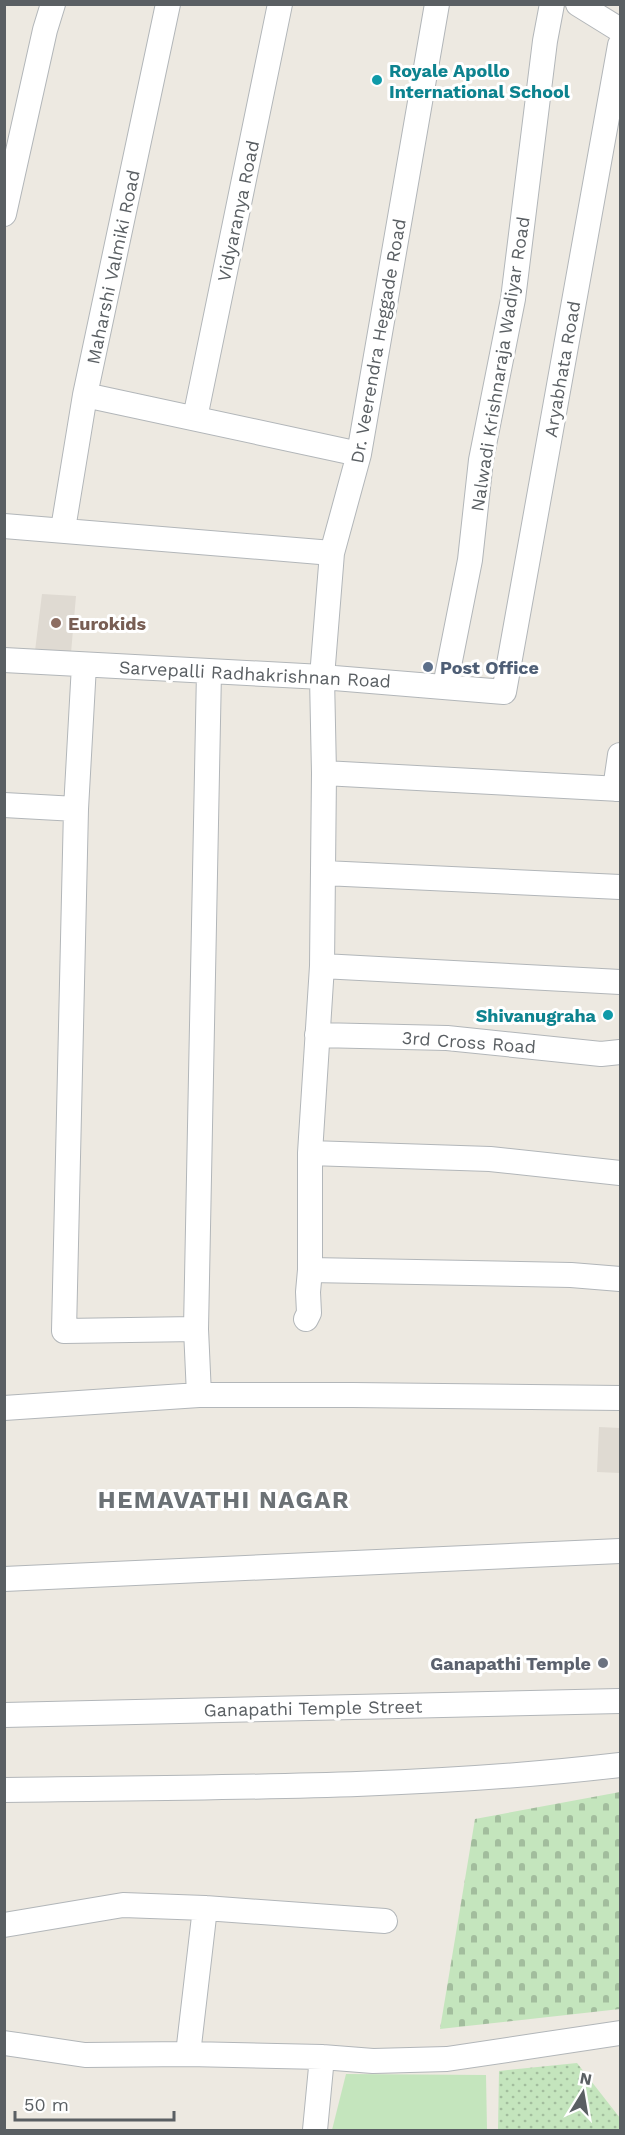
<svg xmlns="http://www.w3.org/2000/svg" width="625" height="2135" viewBox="0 0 625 2135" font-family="'Work Sans',sans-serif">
<defs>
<pattern id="grass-dots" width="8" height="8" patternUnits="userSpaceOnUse" patternTransform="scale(1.5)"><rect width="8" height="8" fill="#c4e5bd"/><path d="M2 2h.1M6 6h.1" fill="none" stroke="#a2bd9d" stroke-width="1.8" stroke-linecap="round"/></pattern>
<pattern id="cemetery-stones" width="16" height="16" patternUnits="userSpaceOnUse" patternTransform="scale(1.5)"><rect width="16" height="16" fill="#c4e5bd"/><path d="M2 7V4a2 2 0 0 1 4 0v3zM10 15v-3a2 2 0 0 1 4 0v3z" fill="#a2bd9d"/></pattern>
</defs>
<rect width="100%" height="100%" fill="#ede9e1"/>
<path fill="#dfdad2" d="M42 594 76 596 71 653 35 651Z
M599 1427 620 1428V1473L597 1472Z"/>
<path fill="url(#grass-dots)" d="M577 2063 620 2118V2130H498L499 2071Z"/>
<path fill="url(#cemetery-stones)" d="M620 1792V2009L440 2029 475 1819Z"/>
<path fill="#c4e5bd" d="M346 2074 486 2075 487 2130H332Z"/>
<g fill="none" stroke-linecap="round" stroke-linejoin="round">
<defs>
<path id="street" d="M578 4 620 30
M4 214 45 30 53 4
M85 395 359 454
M195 418 280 4
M4 526 332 553
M63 529 85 395 168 4
M4 660 322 677 504 692 620 45
M84 665 76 809 64 1331 196 1329
M445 686 470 560 481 460 513 299 545 41 552 4
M324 773 620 789
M615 789 620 755
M4 805 76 809
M324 873 620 887
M322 966 620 982
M317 1035 447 1038 601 1054 620 1052
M310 1153 490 1159 620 1173
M310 1270 571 1275 620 1279
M306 1319 309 1313 308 1292 310 1270V1153L322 966 324 773 322 677 332 553 359 454 437 4
M199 1395 196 1329 209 671
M4 1408 199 1395H353L620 1398
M4 1579 620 1551
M4 1715 620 1701
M4 1790C210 1787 416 1789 620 1765
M4 1925 123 1905 205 1908 385 1921
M4 2043 85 2055 188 2054 322 2057 373 2061 447 2059 620 2033
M188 2054 205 1908
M315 2130 322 2057"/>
</defs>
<use href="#street" stroke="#b2b6b9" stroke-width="26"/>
<use href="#street" stroke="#fff" stroke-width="24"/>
</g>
<g fill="#0f9aa8" stroke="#fff" stroke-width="2">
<circle cx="377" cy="80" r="6"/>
<circle cx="608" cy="1015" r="6"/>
</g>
<circle fill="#8d6e63" stroke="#fff" stroke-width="2" cx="56" cy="623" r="6"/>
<circle fill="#5c6f8a" stroke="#fff" stroke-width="2" cx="428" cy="667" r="6"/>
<circle fill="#6b7280" stroke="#fff" stroke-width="2" cx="603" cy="1663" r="6"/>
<g text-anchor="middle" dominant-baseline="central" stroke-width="6" stroke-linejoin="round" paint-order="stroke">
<g font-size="18" font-weight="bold" fill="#0d838f" stroke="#fff" text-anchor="start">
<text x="389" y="70">Royale Apollo<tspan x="389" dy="21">International School</tspan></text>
<text x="596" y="1015" text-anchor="end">Shivanugraha</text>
</g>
<g font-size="18" fill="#5a5f63" stroke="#fff">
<text transform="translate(238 211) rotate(-78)">Vidyaranya Road</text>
<text transform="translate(113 267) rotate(-78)">Maharshi Valmiki Road</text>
<text transform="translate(378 341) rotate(-80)">Dr. Veerendra Heggade Road</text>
<text transform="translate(500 364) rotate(-81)">Nalwadi Krishnaraja Wadiyar Road</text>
<text transform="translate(562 369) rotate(-80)">Aryabhata Road</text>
<text transform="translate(255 674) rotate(3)">Sarvepalli Radhakrishnan Road</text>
<text transform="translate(469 1042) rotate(4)">3rd Cross Road</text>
<text transform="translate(313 1708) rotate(-1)">Ganapathi Temple Street</text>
</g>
<g font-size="18" font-weight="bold" fill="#785e54" stroke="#fff" text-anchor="start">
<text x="68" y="623">Eurokids</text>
</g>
<g font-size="18" font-weight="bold" fill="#4e5e75" stroke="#fff" text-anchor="start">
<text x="440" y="667">Post Office</text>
</g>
<g font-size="18" font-weight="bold" fill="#5b616d" stroke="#fff" text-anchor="end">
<text x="591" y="1663">Ganapathi Temple</text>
</g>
<g font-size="24" font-weight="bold" letter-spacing="1.5" fill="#6b7175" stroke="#fff">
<text x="224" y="1500">HEMAVATHI NAGAR</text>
</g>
</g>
<rect width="625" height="2135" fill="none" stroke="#5a5f63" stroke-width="12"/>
<g transform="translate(583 2093) rotate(11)" stroke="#ffffff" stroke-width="4.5" paint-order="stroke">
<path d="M0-4.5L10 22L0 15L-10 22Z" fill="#5a5f63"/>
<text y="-9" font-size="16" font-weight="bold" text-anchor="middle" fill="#5a5f63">N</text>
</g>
<path d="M15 2111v9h159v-9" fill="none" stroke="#5a5f63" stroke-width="3"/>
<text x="24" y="2111" font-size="18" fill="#5a5f63" stroke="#ffffff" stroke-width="4.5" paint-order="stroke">50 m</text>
</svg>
